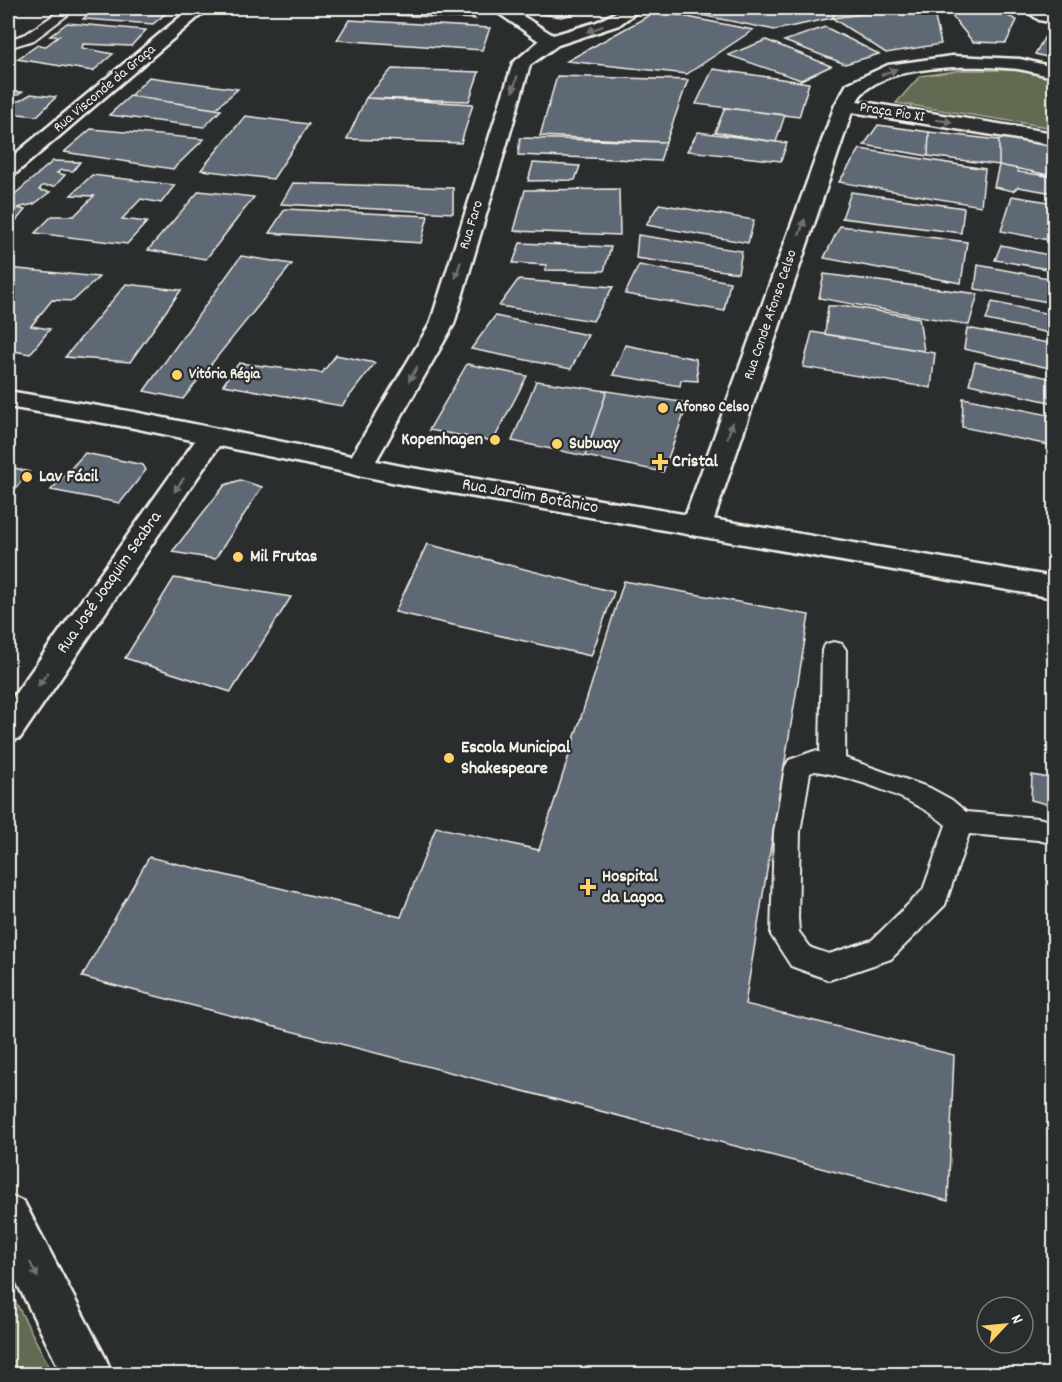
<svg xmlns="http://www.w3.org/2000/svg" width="1062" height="1382" viewBox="0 0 1062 1382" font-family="Dekko,sans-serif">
<rect width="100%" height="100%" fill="#2a2d2e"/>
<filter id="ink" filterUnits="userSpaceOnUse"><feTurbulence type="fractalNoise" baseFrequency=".0167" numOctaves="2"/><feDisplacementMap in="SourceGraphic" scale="12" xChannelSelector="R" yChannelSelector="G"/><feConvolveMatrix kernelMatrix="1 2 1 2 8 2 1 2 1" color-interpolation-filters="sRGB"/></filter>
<g filter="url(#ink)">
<path fill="#626b51" stroke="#abae9c" stroke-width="1.5" d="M963 70H1016L1054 78V128L896 103 920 76Z
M8 1287 53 1374H8Z"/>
<path fill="#5f6875" stroke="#f4f1e8" stroke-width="1.5" d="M95 8H142L170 10 153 24 83 19Z
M398 8H463L475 19 394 15Z
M528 8H599L561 17 541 14Z
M666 8H800L836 13 832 18 775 30Z
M906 8H930L934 13 941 44 886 53 832 18Z
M947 10 997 11 1017 20 1006 43 973 42Z
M657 11 753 30 687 74 567 61Z
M349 20 490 28 482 50 337 40Z
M67 23 146 30 131 46 83 44 82 48 113 54 93 71 17 59 38 45 46 46 59 36H50Z
M825 27 879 54 845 64 784 41Z
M1048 31 1054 32V59L1035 54Z
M766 40 831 66 801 80 728 55Z
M392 69 479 72 469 101 366 98Z
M713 69 809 83 799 117 696 104Z
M557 76 688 80 666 142 540 136Z
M149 77 238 89 215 109 130 96Z
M8 91 22 92 10 100 19 101 31 94 56 97 37 116 8 113Z
M130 96 215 109 221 110 204 127 109 115Z
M366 98 473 104 461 143 347 139Z
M725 108 785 115 776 142 715 132Z
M245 116 309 124 273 179 201 170Z
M878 125 929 132 928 156 864 145Z
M91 129 204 139 173 169 64 152Z
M698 132 776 142 787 143 781 161 687 151Z
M929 132 999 140V165L928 156Z
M1010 136 1054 143V176L999 165V140Z
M520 138 666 142 660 161 518 155Z
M860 149 985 169 981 206 839 182Z
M53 161 80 162 73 171 61 170 57 173 65 175 55 186H42L39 190 50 192 34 204 17 208 25 210 15 222 8 221V200Z
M533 163 580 166 575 180 528 181Z
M999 165 1019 169 1018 172 1054 177V193L1018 187 1013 191 994 187Z
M92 175 175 185 161 203 141 199 122 219 147 222 127 244 35 233 52 216H74L94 196 71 195Z
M293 183 453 188V213L281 204Z
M619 189 620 235 514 231 525 190Z
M199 191 254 197 206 259 148 250Z
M851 192 964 208 961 233 842 218Z
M1012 196 1054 203V241L1001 231Z
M659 204 754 220 748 243 646 225Z
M285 209 428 216 421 243 269 233Z
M840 226 967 242 961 283 824 258Z
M638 235 742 251 738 273 636 258Z
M520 243 611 247 604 271 545 270 547 265 513 263Z
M1001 245 1054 256V270L995 260Z
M241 256 292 264 183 399 144 391Z
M639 265 730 282 724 311 625 294Z
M978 265 1054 279V303L975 289Z
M8 268 99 277 73 301 52 300 31 326 50 329 30 354 8 350Z
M824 274 978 294 969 325 819 298Z
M518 280 613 287 593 321 499 306Z
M126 284 181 290 130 362 65 357Z
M992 302 1054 315V334L986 320Z
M828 306H847L919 318 924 351 825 334Z
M495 316 588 335 571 369 471 349Z
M967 328 1054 344V369L964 349Z
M812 332 935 353 931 388 803 367Z
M625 345 696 359 698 381 681 380 680 386 613 375Z
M336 355 375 363 342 406 223 385 239 363 322 373Z
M975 362 1054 379V403L969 384Z
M467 364 527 376 493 441 429 430Z
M536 381 607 391 585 456 512 441Z
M607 391 688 403 663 472 585 456Z
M963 398 1054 416V446L962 427Z
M85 453 143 465 146 470 120 503 51 490Z
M8 466 29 472 8 498Z
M240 480 262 487 215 559 172 552 225 485Z
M427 544 614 592 591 656 395 612Z
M174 578 291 597 231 692 125 658Z
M624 581 809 615 745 1004 954 1055 948 1201 82 977 149 857 401 917 436 827 539 850Z
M1032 775 1054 779V806L1031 800Z"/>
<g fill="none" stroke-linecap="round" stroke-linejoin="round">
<defs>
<path id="service" d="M64 8H77L34 40 8 48V40L26 34Z
M834 642 842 644 846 650 845 758 930 788 952 800 966 812 1038 818 1054 822V844L1038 840 969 834 945 905 891 959 829 980 791 966 771 935 774 832 785 767 789 760 814 751 820 752 822 650 826 644ZM815 771C853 777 917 799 946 825L923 890 872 940 829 954 811 948 799 932 798 918 800 832 810 773Z"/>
<path id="minor" d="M191 8H209L15 174 8 176V160Z
M491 8H510L553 35 597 22 624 8H642L619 25 558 45 530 65 454 324 369 473 359 476 349 473 345 467 430 324 513 63 539 41Z
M1022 8H1042L1054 13V23L1039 20Z
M952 56 1020 59 1054 67V77C1043 75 1030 71 1018 69 979 65 877 62 857 101L1054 133V145L852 112 712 525 707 532 697 535 687 532 682 525 835 105 847 84 888 65Z
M212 429 222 431 225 437 20 738 8 742V704L202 431Z"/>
<path id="tertiary" d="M8 1195 24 1202 105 1357 112 1374H62L8 1265Z"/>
<path id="secondary" d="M8 391 134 412 406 467 1054 577V598L406 485 134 428 8 407Z"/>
</defs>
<use href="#service" stroke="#f4f1e8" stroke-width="4"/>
<use href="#minor" stroke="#f4f1e8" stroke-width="5"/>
<use href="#tertiary" stroke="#f4f1e8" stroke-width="5"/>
<use href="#secondary" stroke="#f4f1e8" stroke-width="5"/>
<use href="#service" fill="#2a2d2e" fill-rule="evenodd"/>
<use href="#minor" fill="#2a2d2e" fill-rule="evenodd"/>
<use href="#tertiary" fill="#2a2d2e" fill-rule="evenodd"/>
<use href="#secondary" fill="#2a2d2e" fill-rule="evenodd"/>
</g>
<defs><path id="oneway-solid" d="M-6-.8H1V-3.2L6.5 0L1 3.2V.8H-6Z" transform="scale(1.5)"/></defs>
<g fill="#71726f">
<use href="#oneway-solid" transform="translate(595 29) rotate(160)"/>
<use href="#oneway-solid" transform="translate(889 72) rotate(-21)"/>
<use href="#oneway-solid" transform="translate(515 84) rotate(107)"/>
<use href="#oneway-solid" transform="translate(944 121) rotate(9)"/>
<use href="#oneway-solid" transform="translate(802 227) rotate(-71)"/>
<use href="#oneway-solid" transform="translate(458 270) rotate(107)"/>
<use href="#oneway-solid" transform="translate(413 374) rotate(120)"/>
<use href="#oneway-solid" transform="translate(730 430) rotate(-71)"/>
<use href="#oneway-solid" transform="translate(179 485) rotate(125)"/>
<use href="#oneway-solid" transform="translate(43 679) rotate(125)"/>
<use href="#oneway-solid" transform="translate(34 1270) rotate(63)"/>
</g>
</g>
<g fill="#ffd166" stroke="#2a2d2e" stroke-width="2">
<circle cx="177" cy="375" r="6"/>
<circle cx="663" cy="408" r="6"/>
<circle cx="495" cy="440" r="6"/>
<circle cx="557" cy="444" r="6"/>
<path d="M657 453h6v6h6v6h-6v6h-6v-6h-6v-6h6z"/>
<circle cx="27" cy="477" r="6"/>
<circle cx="238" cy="557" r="6"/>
<circle cx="449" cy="758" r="6"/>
<path d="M585 878h6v6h6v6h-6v6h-6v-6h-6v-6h6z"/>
</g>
<g text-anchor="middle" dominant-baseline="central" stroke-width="4.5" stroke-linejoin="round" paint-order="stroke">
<g font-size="15" fill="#f4f1e8" stroke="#2a2d2e">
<text transform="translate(105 89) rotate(-40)">Rua Visconde da Graça</text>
<text transform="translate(892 113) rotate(9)">Praça Pio XI</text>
<text transform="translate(472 225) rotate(-73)">Rua Faro</text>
<text transform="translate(771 315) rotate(-71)">Rua Conde Afonso Celso</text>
</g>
<g font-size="15" font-weight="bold" fill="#f4f1e8" stroke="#2a2d2e" text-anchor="start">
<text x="189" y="375">Vitória Régia</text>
<text x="675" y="408">Afonso Celso</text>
</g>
<g font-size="18" font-weight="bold" fill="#f4f1e8" stroke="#2a2d2e" text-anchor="start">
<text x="483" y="440" text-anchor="end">Kopenhagen</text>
<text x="569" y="444">Subway</text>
<text x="672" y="462">Cristal</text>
<text x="39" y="477">Lav Fácil</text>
<text x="250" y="557">Mil Frutas</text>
<text x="461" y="748">Escola Municipal<tspan x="461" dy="21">Shakespeare</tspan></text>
<text x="602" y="877">Hospital<tspan x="602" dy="21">da Lagoa</tspan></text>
</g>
<g font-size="18" fill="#f4f1e8" stroke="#2a2d2e">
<text transform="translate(530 497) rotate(10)">Rua Jardim Botânico</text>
<text transform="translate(110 583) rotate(-55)">Rua José Joaquim Seabra</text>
</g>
</g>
<rect width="1062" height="1382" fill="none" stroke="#2a2d2e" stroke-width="30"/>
<rect x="15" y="15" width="1032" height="1352" fill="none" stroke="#f4f1e8" stroke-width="2" filter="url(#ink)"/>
<g transform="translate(1005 1325) rotate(64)"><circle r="28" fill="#2a2d2e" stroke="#7b7b78" stroke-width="1.5"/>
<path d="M0-4.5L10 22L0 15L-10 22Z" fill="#ffd166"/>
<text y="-9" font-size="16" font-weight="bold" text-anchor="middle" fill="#f4f1e8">N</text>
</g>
</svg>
